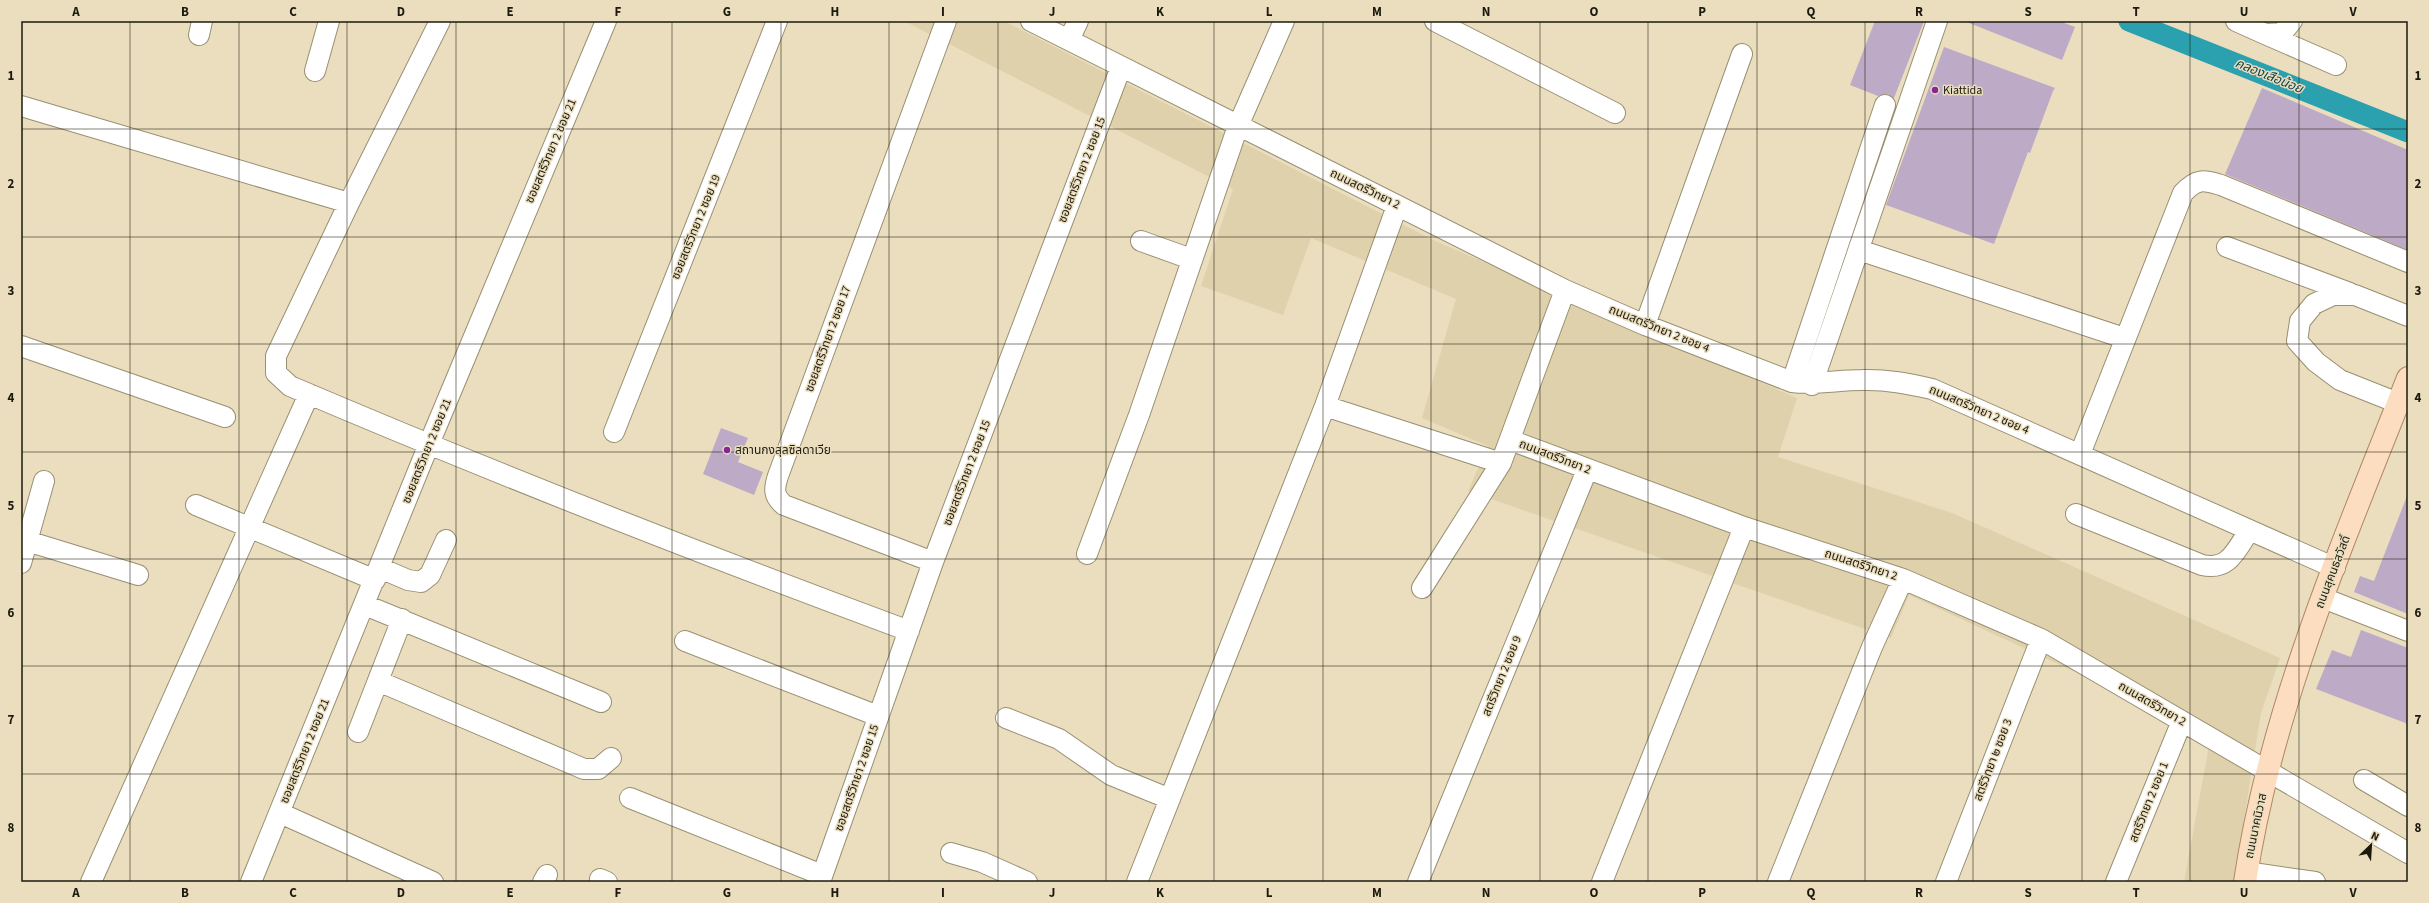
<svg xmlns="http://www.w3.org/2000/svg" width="2429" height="903" viewBox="0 0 2429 903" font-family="'Source Sans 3','Noto Sans Thai',sans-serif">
<rect width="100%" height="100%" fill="#eadebf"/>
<path fill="#dfd1ab" d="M904 21H1004L1433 240 1797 398 1778 457 1952 513 2280 658 2261 713 2234 882H2184L2209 746 2097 682 1909 595 1891 638 1468 491 1488 446 1422 418 1456 299 1311 238 1283 315 1201 286 1233 189Z"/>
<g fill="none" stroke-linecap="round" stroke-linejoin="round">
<path stroke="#2ba0af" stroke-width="21" d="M2129 21 2408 132"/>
</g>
<path fill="#bdaac6" d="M1875 21H1924L1894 98 1888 94 1878 96 1850 85Z
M1964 21H2059L2075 27 2062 60Z
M1944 47 2055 88 2053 91 2030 153 2028 152 1994 244 1886 205Z
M2262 88 2408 150V250L2225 174Z
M721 428 748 438 738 462 763 472 754 495 703 474Z
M2407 496H2408V614L2354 592 2360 576 2374 581Z
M2361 630 2408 648V724L2316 689 2332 650 2351 657Z"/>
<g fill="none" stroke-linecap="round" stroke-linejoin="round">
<defs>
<path id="minor" d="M440 21 349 203 276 356V373L290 386C494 473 701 554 909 631
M1031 21 1565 290 1645 325 1792 382C1816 385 1838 380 1862 380 1886 379 1909 384 1932 389L2335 568
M1435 21 1615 113
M2236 21 2265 34 2282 33 2292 21
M2265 34 2336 65
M199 35 202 21
M1069 40 1078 21
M315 71 329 21
M21 106 349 203
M1141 241 1191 259
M2227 247 2350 293
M1859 250 2124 338
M1645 325 1742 54
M21 346 225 417
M1792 382 1885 105
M1812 385 1937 21
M2398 403 2340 380 2316 362 2297 341 2300 321 2314 304 2333 295H2355L2408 316
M1325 406 1501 463
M614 432 777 21
M1510 440 1744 527 1903 579 2041 639 2408 853
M2080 454 2183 193C2197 178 2203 180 2221 185L2408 262
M196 505 375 580
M2076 514 2202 565C2229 571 2236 550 2249 531
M27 541 138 575
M1087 554 1139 415 1238 126 1284 21
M933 562 784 505C773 496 774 488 778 476L946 21
M21 563 44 481
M380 568 408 580 421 582 430 575 446 540
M1422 588 1501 463 1565 290
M2323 598 2408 631
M365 605 601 702
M685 641 878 716
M378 681 584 769H598L611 758
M1006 718 1059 739 1111 775 1170 799
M358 732 402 619
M2364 780 2408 806
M630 798 822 875
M280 813 433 882
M951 853 982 862 1027 882
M2246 872 2315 882
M600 879 607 882
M91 882 309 394
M251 882 429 444 606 21
M543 882 547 875
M820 882 933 562 1121 67
M1137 882 1325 406 1397 206
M1418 882 1587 470
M1602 882 1744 527
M1778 882 1872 647 1903 579
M1946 882 2041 639
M2116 882 2182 721"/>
<path id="major" d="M2245 882C2271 707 2344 541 2408 378"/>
</defs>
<use href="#minor" stroke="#998f71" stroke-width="22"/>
<use href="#major" stroke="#ad8966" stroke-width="24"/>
<use href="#minor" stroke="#fff" stroke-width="20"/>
<use href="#major" stroke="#fdddc0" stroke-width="22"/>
</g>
<path fill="none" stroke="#1d190e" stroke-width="1" stroke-opacity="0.55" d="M130 21V882M239 21V882M347 21V882M456 21V882M564 21V882M672 21V882M781 21V882M889 21V882M998 21V882M1106 21V882M1214 21V882M1323 21V882M1431 21V882M1540 21V882M1648 21V882M1757 21V882M1865 21V882M1973 21V882M2082 21V882M2190 21V882M2299 21V882M21 129H2408M21 237H2408M21 344H2408M21 452H2408M21 559H2408M21 666H2408M21 774H2408"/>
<g fill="#872791" stroke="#eadebf" stroke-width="1.5">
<circle cx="1935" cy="90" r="4"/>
<circle cx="727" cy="450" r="4"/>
</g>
<g text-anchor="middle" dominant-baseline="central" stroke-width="3" stroke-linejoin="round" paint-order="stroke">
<g font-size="12" fill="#1d190e" stroke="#eadebf" text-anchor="start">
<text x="1943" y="90">Kiattida</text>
<text x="735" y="450">สถานกงสุลซิลดาเวีย</text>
</g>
<g font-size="12" fill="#1d190e" stroke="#eadebf">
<text transform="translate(551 151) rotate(-67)">ซอยสตรีวิทยา 2 ซอย 21</text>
<text transform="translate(1082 170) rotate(-69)">ซอยสตรีวิทยา 2 ซอย 15</text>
<text transform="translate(1365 189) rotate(26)">ถนนสตรีวิทยา 2</text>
<text transform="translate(696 227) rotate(-68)">ซอยสตรีวิทยา 2 ซอย 19</text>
<text transform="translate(1659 329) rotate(22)">ถนนสตรีวิทยา 2 ซอย 4</text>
<text transform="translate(828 339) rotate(-70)">ซอยสตรีวิทยา 2 ซอย 17</text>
<text transform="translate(1979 410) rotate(23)">ถนนสตรีวิทยา 2 ซอย 4</text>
<text transform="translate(427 451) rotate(-68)">ซอยสตรีวิทยา 2 ซอย 21</text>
<text transform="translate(1555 457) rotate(21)">ถนนสตรีวิทยา 2</text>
<text transform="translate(967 473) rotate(-69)">ซอยสตรีวิทยา 2 ซอย 15</text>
<text transform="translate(1861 565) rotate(18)">ถนนสตรีวิทยา 2</text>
<text transform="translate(2333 572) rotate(-69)">ถนนสุคนธสวัสดิ์</text>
<text transform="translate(1502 676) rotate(-68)">สตรีวิทยา 2 ซอย 9</text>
<text transform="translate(2152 704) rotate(30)">ถนนสตรีวิทยา 2</text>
<text transform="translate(305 751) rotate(-68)">ซอยสตรีวิทยา 2 ซอย 21</text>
<text transform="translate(1993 760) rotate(-69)">สตรีวิทยา ๒ ซอย 3</text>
<text transform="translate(857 778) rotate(-71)">ซอยสตรีวิทยา 2 ซอย 15</text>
<text transform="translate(2149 802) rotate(-68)">สตรีวิทยา 2 ซอย 1</text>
<text transform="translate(2256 826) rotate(-78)">ถนนนาคนิวาส</text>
</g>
<g font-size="13" font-style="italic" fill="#104249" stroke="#eadebf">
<text transform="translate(2269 76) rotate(22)">คลองเสือน้อย</text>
</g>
</g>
<rect width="2429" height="903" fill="none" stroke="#eadebf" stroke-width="44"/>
<g transform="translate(2371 845) rotate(25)" stroke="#eadebf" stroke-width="3" paint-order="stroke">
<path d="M0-3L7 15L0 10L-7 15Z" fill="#1d190e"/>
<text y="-6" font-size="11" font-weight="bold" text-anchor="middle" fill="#1d190e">N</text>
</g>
<rect x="22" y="22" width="2385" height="859" fill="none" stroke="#1d190e" stroke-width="1.5"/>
<g font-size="13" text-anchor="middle" font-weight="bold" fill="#1d190e">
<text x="76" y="16">A</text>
<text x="185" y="16">B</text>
<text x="293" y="16">C</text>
<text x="401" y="16">D</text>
<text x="510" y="16">E</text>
<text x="618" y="16">F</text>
<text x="727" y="16">G</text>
<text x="835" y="16">H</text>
<text x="943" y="16">I</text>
<text x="1052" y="16">J</text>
<text x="1160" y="16">K</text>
<text x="1269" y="16">L</text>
<text x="1377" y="16">M</text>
<text x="1486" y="16">N</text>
<text x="1594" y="16">O</text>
<text x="1702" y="16">P</text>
<text x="1811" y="16">Q</text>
<text x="1919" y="16">R</text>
<text x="2028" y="16">S</text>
<text x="2136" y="16">T</text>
<text x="2244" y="16">U</text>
<text x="2353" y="16">V</text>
<text x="11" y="80">1</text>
<text x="2418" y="80">1</text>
<text x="11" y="188">2</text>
<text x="2418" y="188">2</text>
<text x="11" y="295">3</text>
<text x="2418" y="295">3</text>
<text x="11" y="402">4</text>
<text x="2418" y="402">4</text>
<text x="11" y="510">5</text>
<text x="2418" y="510">5</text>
<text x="11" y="617">6</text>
<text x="2418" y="617">6</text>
<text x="11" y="724">7</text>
<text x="2418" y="724">7</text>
<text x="11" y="832">8</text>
<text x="2418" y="832">8</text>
<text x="76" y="897">A</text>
<text x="185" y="897">B</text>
<text x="293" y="897">C</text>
<text x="401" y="897">D</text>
<text x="510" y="897">E</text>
<text x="618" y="897">F</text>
<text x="727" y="897">G</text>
<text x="835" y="897">H</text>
<text x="943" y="897">I</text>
<text x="1052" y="897">J</text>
<text x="1160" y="897">K</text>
<text x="1269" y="897">L</text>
<text x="1377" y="897">M</text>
<text x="1486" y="897">N</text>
<text x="1594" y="897">O</text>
<text x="1702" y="897">P</text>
<text x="1811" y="897">Q</text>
<text x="1919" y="897">R</text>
<text x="2028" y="897">S</text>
<text x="2136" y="897">T</text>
<text x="2244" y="897">U</text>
<text x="2353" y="897">V</text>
</g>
</svg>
